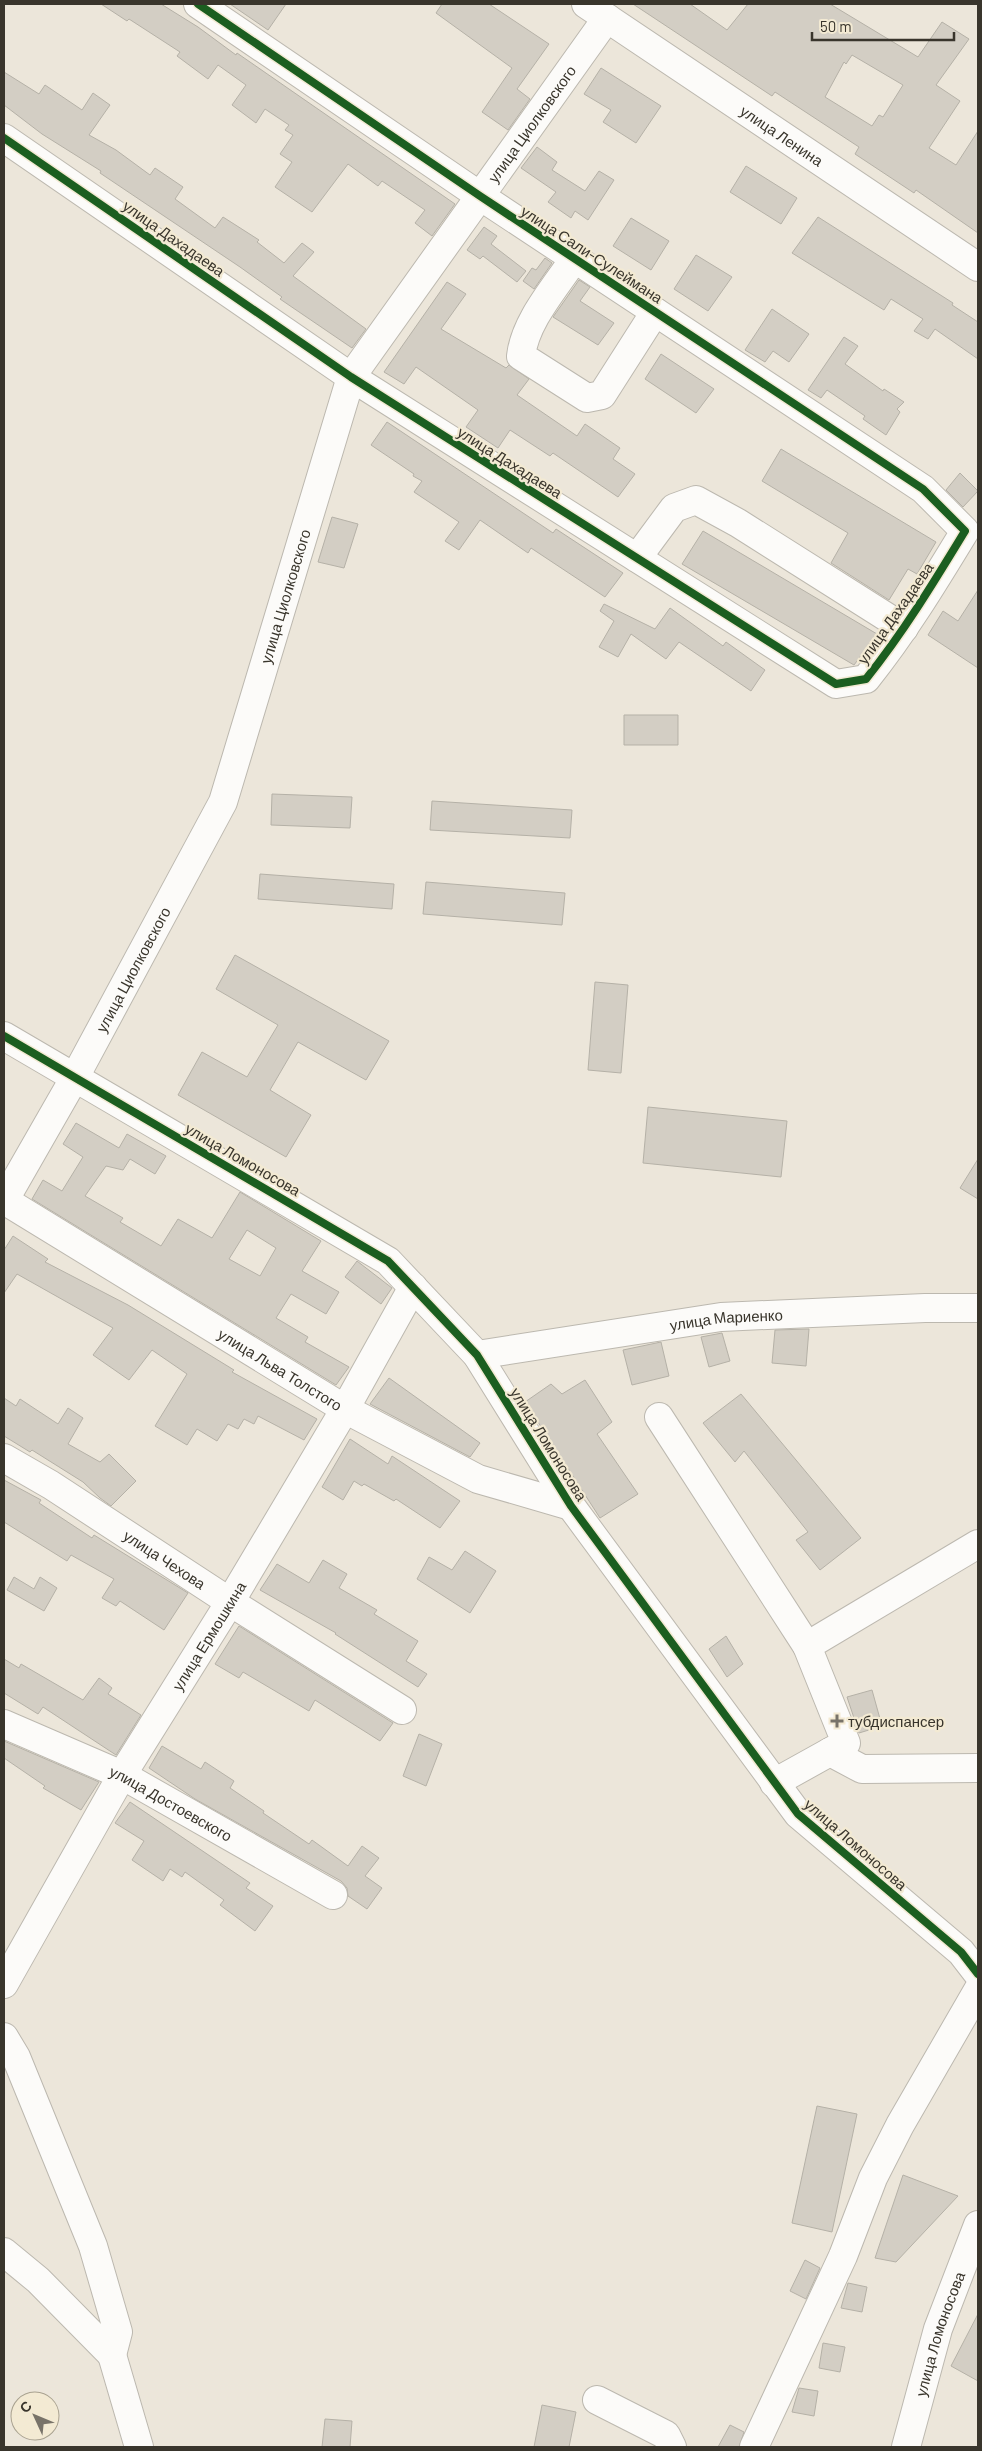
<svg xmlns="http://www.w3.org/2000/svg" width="982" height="2451" viewBox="0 0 982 2451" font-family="Barlow,sans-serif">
<rect width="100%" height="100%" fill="#ece6da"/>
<path fill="#d3cec4" stroke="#b5b1a7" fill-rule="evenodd" d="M101 4H161L198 27 236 55 237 53 455 204 432 236 415 223 425 210 382 181 378 186 348 164 312 212 275 187 292 162 280 154 293 135 285 130 289 125 265 109 256 123 232 105 246 85 218 65 208 79 177 56 180 52 129 19 127 21Z
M230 4H286L268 30Z
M442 4H489L549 44 517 89 530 99 508 130 482 112 512 68 436 13Z
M633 4H690L727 30 748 4H830L918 57 942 22 969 39 936 85 960 101 929 148 956 165 978 131V233L916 190 914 193 855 154 859 147 775 92 772 96ZM852 55 903 85 883 117 879 115 872 126 825 97 844 62 846 64Z
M601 68 661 106 636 143 603 122 611 110 584 94Z
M4 72 39 94 45 85 82 110 93 93 110 105 89 135 116 150 150 175 155 168 183 187 175 199 215 228 223 217 259 240 257 242 284 263 302 243 314 252 293 276 366 329 352 348 280 299 282 297 240 267 100 173 101 171 42 134 4 105Z
M537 147 557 162 552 170 585 191 599 171 614 180 588 220 575 211 571 218 548 202 556 192 521 168Z
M746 166 797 198 781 224 730 192Z
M818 217 953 303 952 305 978 322V359L935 329 928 339 914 331 923 319 891 299 884 310 792 253Z
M631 218 669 241 651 270 613 246Z
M484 227 497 236 491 244 526 271 517 282 483 256 480 259 467 250Z
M696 255 732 277 708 311 674 289Z
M545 258 552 263 534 289 523 281 532 268 536 270Z
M579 280 590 287 580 301 614 323 598 345 553 317Z
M447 282 466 294 441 329 506 368 509 365 529 379 517 395 577 436 585 424 620 448 613 459 635 474 618 497 553 453 550 456 510 430 498 448 466 427 478 410 416 367 404 384 384 372Z
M772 309 809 334 789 362 773 351 765 362 745 350Z
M844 337 858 346 845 364 883 391 884 389 904 402 897 409 900 412 886 435 863 419 865 416 827 390 821 398 808 390Z
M661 354 714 389 696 413 645 379Z
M387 422 553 533 556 529 623 573 605 597 531 548 528 553 480 520 459 550 445 541 459 522 414 492 422 481 413 476 414 474 371 445Z
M781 449 936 542 917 574 908 569 889 600 831 563 848 533 762 481Z
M960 473 978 491 963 507 946 490Z
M332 517 358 524 344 568 318 562Z
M703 531 877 634 854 665 682 564Z
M978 590V668L928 635 943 611 958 621Z
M604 604 655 629 670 608 723 646 726 642 765 670 751 691 679 642 666 659 631 634 618 657 599 647 614 621 600 611Z
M624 715H678V745H624Z
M272 794 352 797 350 828 271 825Z
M432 801 572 810 570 838 430 830Z
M260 874 394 884 392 909 258 899Z
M426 882 565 893 562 925 423 914Z
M235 955 389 1041 366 1080 298 1042 270 1090 311 1115 286 1157 178 1095 202 1052 247 1077 278 1025 216 989Z
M595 982 628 985 621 1073 588 1070Z
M648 1107 787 1121 781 1177 643 1163Z
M76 1123 119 1148 127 1134 166 1156 155 1174 130 1159 123 1170 106 1166 85 1196 123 1218 120 1222 161 1246 178 1219 212 1238 240 1192 321 1241 302 1271 339 1292 326 1314 291 1294 276 1318 308 1337 305 1342 349 1367 336 1385 32 1199 43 1180 62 1191 83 1157 63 1144ZM247 1230 276 1248 260 1276 229 1259Z
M978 1159V1199L960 1188Z
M13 1236 48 1259 45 1262 128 1305 234 1370 232 1372 317 1419 304 1440 258 1416 254 1424 244 1419 238 1429 228 1424 217 1441 197 1429 187 1445 155 1426 187 1374 152 1350 129 1380 93 1355 113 1328 17 1274 4 1293V1250Z
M357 1261 392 1288 381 1304 345 1277Z
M809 1329 806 1366 772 1363 775 1330Z
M722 1333 730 1361 709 1367 701 1337Z
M661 1342 669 1376 632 1385 623 1350Z
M389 1378 480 1443 470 1457 370 1404Z
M585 1380 612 1422 597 1434 638 1494 600 1518 525 1402 551 1384 562 1394Z
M741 1394 861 1538 820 1570 796 1540 808 1532 744 1451 735 1462 703 1423Z
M4 1398 16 1406 20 1399 58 1424 68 1408 83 1418 68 1444 100 1462 109 1454 136 1481 111 1506 100 1498 83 1482 32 1450 30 1452 4 1436Z
M350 1439 388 1464 392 1456 460 1501 440 1528 396 1499 394 1501 364 1484 362 1486 354 1481 343 1500 322 1487Z
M4 1480 41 1500 39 1503 92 1538 94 1535 188 1593 164 1630 120 1601 116 1606 102 1598 114 1579 71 1555 67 1561 4 1522Z
M465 1551 496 1571 470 1613 417 1579 429 1557 452 1570Z
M323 1560 347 1574 339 1588 377 1610 374 1614 418 1641 406 1661 427 1674 418 1687 335 1634 336 1633 260 1590 277 1564 309 1583Z
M14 1577 34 1589 40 1577 57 1588 44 1611 7 1590Z
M239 1626 393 1723 380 1741 315 1700 309 1711 243 1672 239 1678 215 1664Z
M726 1636 743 1664 727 1677 709 1649Z
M4 1659 19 1668 21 1664 83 1700 99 1678 112 1688 108 1694 141 1715 116 1755 43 1707 38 1714 4 1693Z
M872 1690 882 1726 859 1733 847 1697Z
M419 1734 442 1744 426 1786 403 1776Z
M4 1741 99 1782 81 1810 43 1788 45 1786 4 1758Z
M162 1746 201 1769 205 1762 234 1781 230 1788 264 1811 263 1813 309 1844 312 1840 348 1866 362 1846 379 1858 365 1876 382 1888 367 1909 348 1896 347 1888 341 1881 195 1799 149 1768Z
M130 1802 250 1883 246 1888 273 1906 255 1931 220 1905 224 1900 185 1872 182 1877 170 1869 163 1881 132 1860 144 1841 115 1823Z
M817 2106 857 2114 832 2232 792 2223Z
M903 2175 958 2196 896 2262 875 2258Z
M805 2260 820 2268 806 2299 790 2291Z
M848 2283 867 2287 862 2312 841 2308Z
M978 2314V2381L951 2366Z
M823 2343 845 2347 840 2372 819 2368Z
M799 2388 818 2391 814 2416 792 2412Z
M542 2405 576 2412 569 2447H534Z
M325 2419 352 2421 350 2447H322Z
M730 2425 744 2432 739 2447H718Z"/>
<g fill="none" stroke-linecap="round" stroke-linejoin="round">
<defs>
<g id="minor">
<path id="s1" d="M586 4 978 267"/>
<path d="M4 138 351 377 836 684 866 679C903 633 934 582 965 531L923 489 480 196 198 4"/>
<path d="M574 259C555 288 525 321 521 356L587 398 602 395 655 312"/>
<path d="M637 558 674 508 696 500 738 523 904 628"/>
<path d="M4 1036 388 1261 477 1355 571 1506 798 1814 961 1952 978 1974"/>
<path id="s2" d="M4 1200 345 1409 478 1479 571 1506"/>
<path id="s3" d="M4 1201 75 1077 223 802 351 377 607 18"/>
<path id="s4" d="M477 1355 721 1317 925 1308H978"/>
<path d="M659 1417 807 1646"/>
<path id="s5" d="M4 1458 51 1485 230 1602 402 1710"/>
<path id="s6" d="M4 1724 122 1775 333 1895"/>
<path d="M830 1752 862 1769 978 1768"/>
<path d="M774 1783 846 1743 807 1646 978 1544"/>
<path id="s7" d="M4 1984 122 1775 230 1602 345 1409 413 1287"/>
<path d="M4 2037 16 2057 93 2246 118 2332 112 2355 38 2280 4 2252"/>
<path d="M112 2355 139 2447"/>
<path d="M597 2400 666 2435 672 2447"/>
<path d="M754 2447 843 2256 873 2178 900 2125 978 1990"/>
<path id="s8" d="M906 2447 938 2329 978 2225"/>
</g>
</defs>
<use href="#minor" stroke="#bcb8af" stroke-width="30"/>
<use href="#minor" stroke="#fcfbf9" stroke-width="28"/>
<defs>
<path id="cycleway" d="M4 138 351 377 836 684 866 679C903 633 934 582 965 531L923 489 480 196 198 4
M4 1036 388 1261 477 1355 571 1506 798 1814 961 1952 978 1974"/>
</defs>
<use href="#cycleway" stroke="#f3ead3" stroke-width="11"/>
<use href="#cycleway" stroke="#1b5e20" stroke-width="8"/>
</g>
<path fill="#787369" stroke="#f3ead3" stroke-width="2" d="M834.5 1713.5h5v5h5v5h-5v5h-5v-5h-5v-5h5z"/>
<g text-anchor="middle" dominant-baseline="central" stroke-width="4.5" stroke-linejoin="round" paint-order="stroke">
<g font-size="15" fill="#39352c" stroke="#f3ead3">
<text stroke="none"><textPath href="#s3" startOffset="1210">улица Циолковского</textPath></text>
<text stroke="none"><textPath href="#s1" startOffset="236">улица Ленина</textPath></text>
<text transform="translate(174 238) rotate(35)">улица Дахадаева</text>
<text transform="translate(592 254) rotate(33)">улица Сали-Сулеймана</text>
<text transform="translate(510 462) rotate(32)">улица Дахадаева</text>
<text stroke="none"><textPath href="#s3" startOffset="670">улица Циолковского</textPath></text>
<text transform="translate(895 613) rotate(-55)">улица Дахадаева</text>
<text stroke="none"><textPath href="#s3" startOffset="265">улица Циолковского</textPath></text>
<text transform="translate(243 1159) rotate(30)">улица Ломоносова</text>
<text stroke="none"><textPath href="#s4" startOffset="252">улица Мариенко</textPath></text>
<text stroke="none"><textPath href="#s2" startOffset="324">улица Льва Толстого</textPath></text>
<text transform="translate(549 1444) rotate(58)">улица Ломоносова</text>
<text stroke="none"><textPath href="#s5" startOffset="190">улица Чехова</textPath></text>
<text stroke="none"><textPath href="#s7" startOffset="404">улица Ермошкина</textPath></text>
<text stroke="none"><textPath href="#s6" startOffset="185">улица Достоевского</textPath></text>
<text transform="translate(856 1844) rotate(41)">улица Ломоносова</text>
<text stroke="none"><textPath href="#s8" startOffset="118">улица Ломоносова</textPath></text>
</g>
<g font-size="15" fill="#39352c" stroke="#f3ead3" text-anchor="start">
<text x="848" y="1721">тубдиспансер</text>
</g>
</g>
<rect width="982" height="2451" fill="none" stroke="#39352c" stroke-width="10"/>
<g transform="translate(35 2416) rotate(314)"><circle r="24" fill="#f3ead3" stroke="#a9a290"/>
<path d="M0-4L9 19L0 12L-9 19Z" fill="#787369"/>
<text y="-8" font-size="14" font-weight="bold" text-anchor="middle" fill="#39352c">С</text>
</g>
<path d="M812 32v8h142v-8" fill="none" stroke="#39352c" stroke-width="2.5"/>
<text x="820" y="32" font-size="15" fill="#39352c" stroke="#f3ead3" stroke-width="4" paint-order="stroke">50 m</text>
</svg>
